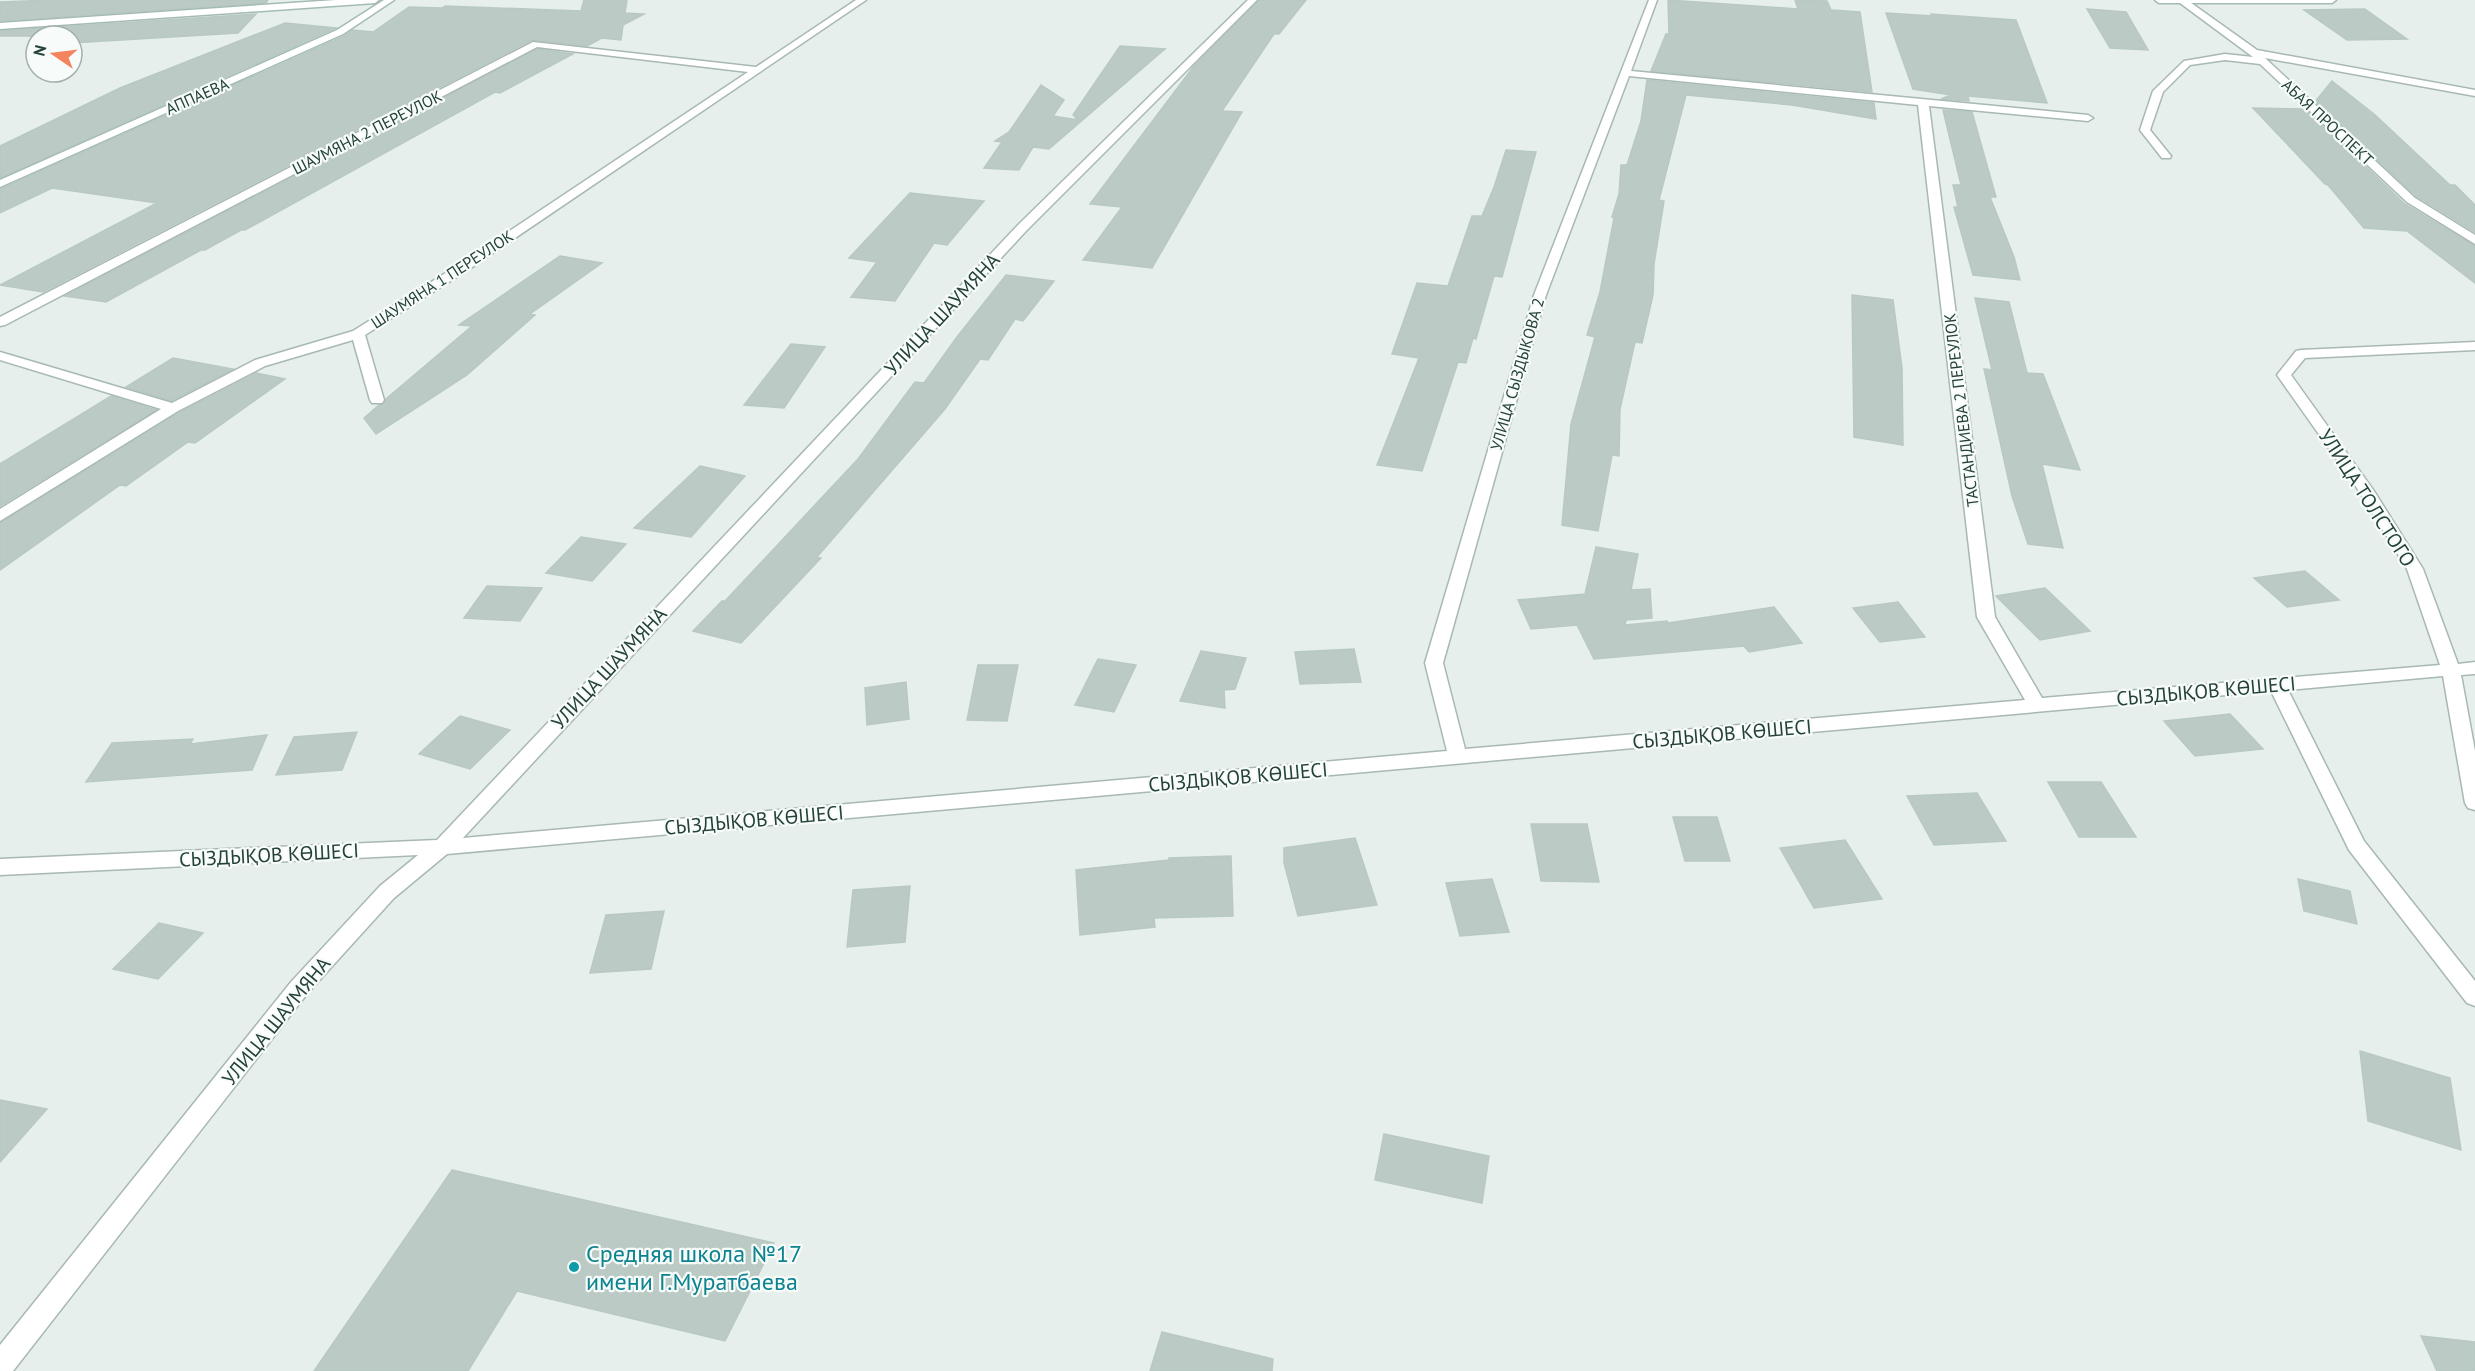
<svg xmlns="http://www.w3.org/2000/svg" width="2475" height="1371" viewBox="0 0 2475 1371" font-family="'PT Sans',sans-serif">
<rect width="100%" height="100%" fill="#e6efeb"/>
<path fill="#bbcac4" stroke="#b8c9c2" stroke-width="1.5" d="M52 0H268L266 3 0 21V2Z
M584 0H627L625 13 644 14 623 25 621 40 602 38 587 46 532 40 43 292 0 285 157 203 52 188 0 213V189L344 36 353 30 373 32 409 7 442 8 445 6 581 11Z
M1259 0H1306L1279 34H1274L1222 111 1242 112 1152 268 1083 260 1122 207 1090 204 1194 66Z
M1668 0 1798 9 1795 0 1827 1 1831 10 1860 12 1872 92 1651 71 1666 34H1669Z
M2087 9 2126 12 2148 50 2110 48Z
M2365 9 2407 39 2347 40 2304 10Z
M1886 13 1932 16 1931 14 2016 20 2047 103 1968 96 1969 101 1941 99 1951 95 1913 89Z
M256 14 238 33 72 43V36H0V31Z
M285 23 336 28 0 178V146L120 88Z
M1120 46 1165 49 1049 149 1033 147 1019 170 984 168 1002 142 995 141 1009 132 1041 85 1064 100 1053 116 1078 120 1073 115Z
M537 49 573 54 500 93 495 92 245 230H241L205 250H201L106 302 65 296Z
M1647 80 1874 103 1876 119 1792 105 1686 95 1659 200 1664 201 1654 264 1653 295 1642 343 1635 342 1620 409 1619 456 1612 455 1598 531 1562 525 1571 424 1595 337 1587 335 1600 292 1614 218 1612 217 1619 194 1621 165H1627L1641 121Z
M2332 81 2374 114 2450 185H2455L2475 205V232L2416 196 2315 102Z
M2253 108 2305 109 2405 204 2475 246V283L2407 231 2364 228 2328 185 2325 184Z
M1943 110 1972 112 1996 197H1990L2014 257 2020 280 1973 275 1954 207H1958L1953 185H1961Z
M1506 150 1536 152 1502 277 1494 276 1476 339 1473 338 1466 363 1458 362 1422 471 1377 465 1419 358 1392 354 1417 283 1448 286 1472 216H1482L1494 187Z
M910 193 984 201 947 245 934 243 895 301 851 297 877 262 849 258Z
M560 256 602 263 530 314 535 315 467 375 376 434 364 418 379 405 384 404 386 399 472 326 459 325Z
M1006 275 1054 281 1023 321 1015 319 988 360 980 359 945 409 817 557 821 558 741 643 693 631 722 601H725L858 459 915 382 924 383 957 337Z
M1852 295 1893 300 1902 368 1903 445 1854 437Z
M1975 298 2009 302 2027 373 2043 374 2080 470 2042 464 2063 548 2028 544 2012 496 1984 369 1992 370Z
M791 344 825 347 784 408 744 405Z
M173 358 233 369 172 401 126 387Z
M256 373 285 379 195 443 188 442 126 486 120 485 0 570V523L179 413Z
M111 396 156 410 0 506V464Z
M700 466 745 476 691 537 634 528Z
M581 537 626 544 592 581 546 573Z
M1596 547 1638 554 1631 590 1650 589 1652 618 1626 620 1625 625 1667 621 1668 623 1774 607 1802 643 1749 652 1744 646 1594 659 1577 625 1531 629 1518 600 1585 594Z
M2305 571 2339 600 2287 607 2254 578Z
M487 586 542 588 520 621 464 618Z
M2045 588 2090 631 2040 640 1996 596Z
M1898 602 1925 637 1880 642 1853 608Z
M1354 649 1361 682 1300 684 1295 652Z
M1201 651 1246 658 1235 689 1224 690 1225 708 1180 701Z
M1098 659 1136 665 1114 712 1075 705Z
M978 665H1018L1007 721 967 720Z
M906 682 909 719 867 725 865 688Z
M2230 714 2263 749 2195 756 2164 721Z
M460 716 510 730 470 769 419 754Z
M357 732 342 770 276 775 294 737Z
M267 735 252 770 86 782 112 743 193 739 190 744Z
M2048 782H2101L2136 837H2079Z
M1977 793 2006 841 1934 845 1907 796Z
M1673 817H1717L1730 861H1685Z
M1531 824H1587L1599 882 1541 881Z
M1355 838 1377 905 1298 916 1284 863V848Z
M1845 840 1882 899 1814 908 1780 848Z
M1231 856 1233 916 1154 918 1155 927 1080 935 1076 870 1169 860V858Z
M1492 879 1509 932 1460 936 1446 883Z
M2298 879 2350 891 2357 924 2304 911Z
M910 886 905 942 847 947 853 890Z
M664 911 651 969 590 973 606 915Z
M159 923 203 933 158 979 113 969Z
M2360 1051 2450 1078 2461 1150 2368 1121Z
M0 1100 47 1109 0 1162Z
M1384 1134 1489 1156 1482 1203 1375 1180Z
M452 1170 774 1243 725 1341 517 1291 468 1371H314Z
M1162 1332 1273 1359 1272 1371H1150Z
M2421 1336 2475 1342V1371H2437Z"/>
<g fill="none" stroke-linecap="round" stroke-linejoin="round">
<defs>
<path id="street" d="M856 0H866L468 270 365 335 384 400 382 403H372L370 400 353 340 265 366 178 411 0 521V509L161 409 0 360V352L172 403 255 360 353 331 460 264 748 72 537 47 5 325 0 326V317L533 42 756 67Z
M1248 0H1257L1027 230 463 838 1447 751 1425 663 1534 295 1649 0H1657L1631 71 2088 115 2093 118 2088 121 1929 106 1995 617 2042 698 2440 665 2407 569 2359 491 2277 375 2296 351 2301 350 2475 342V350L2305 358 2291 375 2374 491 2423 569 2458 664 2475 662V674L2461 675 2475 751V810L2468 808 2465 803 2443 676 2288 690 2364 841 2475 981V1006L2467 1003 2349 850 2271 691 447 854 394 898 307 994 13 1371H0V1345L291 982 380 886 418 855 0 875V859L437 840 1019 224ZM1629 76 1918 105 1977 617 2025 700 1465 749 1443 663 1546 295Z
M2179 0H2187L2257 50 2475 90V96L2265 58 2415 198 2475 235V244L2407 202 2260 64 2225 60 2190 65 2163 92 2150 130 2171 156 2170 158H2162L2140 130 2153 91 2184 61 2225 54 2253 57 2180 3Z"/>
<path id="secondary" d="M336 0H379L375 3 0 29V23Z
M384 0H394L343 34 0 187V180L337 30Z
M2155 0H2336L2332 3H2159Z"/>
</defs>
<use href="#street" stroke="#a8b8b2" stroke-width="3"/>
<use href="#secondary" stroke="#a4bbb3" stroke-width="3"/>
<use href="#street" fill="#fff" fill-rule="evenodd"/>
<use href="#secondary" fill="#fff" fill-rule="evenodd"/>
</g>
<circle fill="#0f9aa8" stroke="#f7fbf9" stroke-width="2" cx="574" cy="1267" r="6"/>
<g text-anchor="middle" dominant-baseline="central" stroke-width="4.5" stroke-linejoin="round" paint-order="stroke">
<g font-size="16" fill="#24423a" stroke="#f7fbf9">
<text transform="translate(197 96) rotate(-24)">АППАЕВА</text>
<text transform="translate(2328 122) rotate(43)">АБАЯ ПРОСПЕКТ</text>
<text transform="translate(367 132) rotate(-27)">ШАУМЯНА 2 ПЕРЕУЛОК</text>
<text transform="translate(442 279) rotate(-33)">ШАУМЯНА 1 ПЕРЕУЛОК</text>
<text transform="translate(1517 374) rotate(-74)">УЛИЦА СЫЗДЫКОВА 2</text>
<text transform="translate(1961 410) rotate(-97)">ТАСТАНДИЕВА 2 ПЕРЕУЛОК</text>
</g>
<g font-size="20" fill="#24423a" stroke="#f7fbf9">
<text transform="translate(942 314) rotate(-47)">УЛИЦА ШАУМЯНА</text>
<text transform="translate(2367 498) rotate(57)">УЛИЦА ТОЛСТОГО</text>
<text transform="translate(609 668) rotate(-47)">УЛИЦА ШАУМЯНА</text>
<text transform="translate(2206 691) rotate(-5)">СЫЗДЫҚОВ КӨШЕСІ</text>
<text transform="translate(1722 734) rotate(-5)">СЫЗДЫҚОВ КӨШЕСІ</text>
<text transform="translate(1238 777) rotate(-5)">СЫЗДЫҚОВ КӨШЕСІ</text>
<text transform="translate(754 820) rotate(-5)">СЫЗДЫҚОВ КӨШЕСІ</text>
<text transform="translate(269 855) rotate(-3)">СЫЗДЫҚОВ КӨШЕСІ</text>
<text transform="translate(276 1021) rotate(-51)">УЛИЦА ШАУМЯНА</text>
</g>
<g font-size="24" fill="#0d838f" stroke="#f7fbf9" text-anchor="start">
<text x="586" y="1253">Средняя школа №17<tspan x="586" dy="28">имени Г.Муратбаева</tspan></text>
</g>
</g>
<g transform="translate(54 54) rotate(284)"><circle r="28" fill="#f7fbf9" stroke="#a3b1ad" stroke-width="1.5"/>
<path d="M0-4.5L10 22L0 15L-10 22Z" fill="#f4845f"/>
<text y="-9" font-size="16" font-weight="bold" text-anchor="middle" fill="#24423a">N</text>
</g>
</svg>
